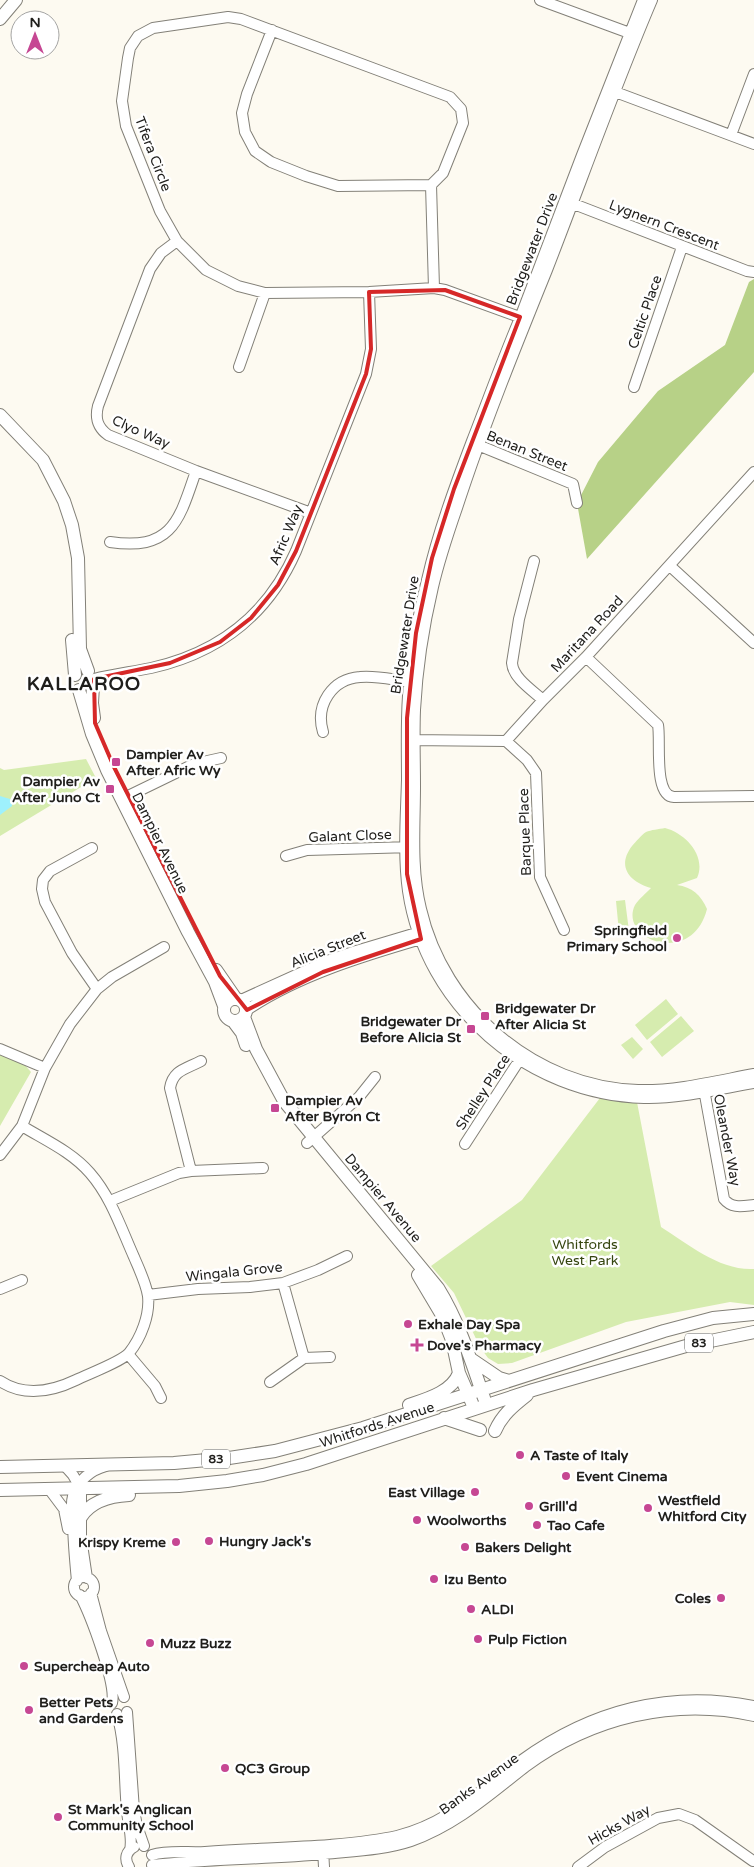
<svg xmlns="http://www.w3.org/2000/svg" width="754" height="1867" viewBox="0 0 754 1867" font-family="'Varela Round',sans-serif">
<rect width="100%" height="100%" fill="#fdfaf1"/>
<path fill="#d6ecaf" d="M86 759 96 778 0 836V768L4 770Z
M665 828C685 833 707 856 697 878L677 885C692 887 701 895 707 909 692 968 618 939 635 905 639 899 646 893 651 888 630 882 616 867 632 846 636 842 641 835 646 832 651 830 659 829 665 828Z
M625 900 629 931 619 932 616 901Z
M666 999 678 1014 647 1040 635 1025Z
M681 1016 694 1031 662 1057 650 1042Z
M632 1037 643 1049 633 1059 621 1045Z
M0 1052 24 1064 31 1072 0 1126Z
M603 1094 636 1097 661 1227C688 1244 720 1271 754 1269V1305L730 1302 626 1322 512 1363 498 1364 488 1358 480 1347 454 1293 431 1266 522 1200Z"/>
<path fill="#b7d187" d="M754 279V372L587 559 577 503 598 462 658 391 725 345 749 282Z"/>
<path fill="#9ef1fd" d="M0 796 10 799 12 802V806L0 815Z"/>
<g fill="none" stroke-linecap="round" stroke-linejoin="round">
<defs>
<path id="minor" d="M540 0 635 35
M643 0C623 52 602 103 582 155 561 209 541 264 520 318 503 358 488 400 472 441 455 486 438 532 427 580 417 618 411 657 408 696 406 724 407 752 407 780 406 815 403 856 408 891 425 1007 528 1095 644 1098 679 1099 719 1089 754 1083
M652 0C614 89 582 180 547 270 515 349 483 428 457 508 448 534 439 561 433 587 424 625 417 671 415 710 414 735 415 761 415 786 415 827 411 869 421 909 444 1009 535 1087 638 1090 677 1091 716 1081 754 1074
M272 30 247 94 242 113 245 132 255 151 271 162 306 176 338 186 431 185
M610 90 754 144
M731 135 754 74
M566 201 747 271 754 272
M177 241 161 253 150 269 98 406C95 418 97 427 108 435L196 471 311 513
M434 288 431 185 443 173 463 123 461 109 450 97 241 19 228 17 153 28 138 36 130 48 128 58 122 101 126 126 160 211 177 241 206 270 238 286 265 293 369 292 434 288 445 290 525 319
M239 367 265 293
M634 387 682 247
M473 443 573 484 577 503
M110 542C172 551 179 521 196 471
M534 561 519 619 512 663C513 678 532 690 543 700
M670 566 754 643
M586 657 658 725C661 740 653 796 674 797L754 796
M94 679C113 674 132 672 151 668 218 653 268 615 296 551L366 374 371 349 369 292
M323 732C315 705 332 679 360 677 378 675 397 681 414 682
M408 740 506 741 543 700 586 657 754 472
M506 741 527 760 536 773 540 877 564 930
M122 799 194 764 221 758
M92 848 50 871 43 880 42 889 45 902 72 953 97 989
M286 856 307 850 412 847
M241 1000 327 961 356 951 423 931
M247 1010C297 976 363 956 421 939L425 936
M0 1049 45 1068
M703 1084 724 1199C732 1209 743 1206 754 1205
M307 1143 359 1097 375 1077
M465 1144 522 1056
M0 1155 22 1126 45 1068 70 1024 97 989 112 977 164 947
M191 1171 170 1088C173 1070 186 1069 201 1061
M110 1201 179 1173 191 1171 263 1168
M283 1283 304 1358
M0 1289 22 1280
M148 1295 198 1289 250 1287 283 1283 318 1270 347 1256
M128 1354 155 1386 161 1398
M0 1381C24 1397 51 1392 76 1380 88 1374 121 1362 129 1353 141 1338 150 1315 148 1296 146 1283 139 1269 134 1257 121 1228 111 1197 90 1173 72 1152 45 1140 22 1126
M270 1382 304 1358 330 1357
M64 1465 73 1475 81 1489V1538L87 1578
M49 1489 64 1509 68 1529
M74 1587a10 10 0 1 1 20 0a10 10 0 1 1-20 0Z
M77 1581C75 1560 73 1540 73 1519 72 1512 71 1503 73 1496 77 1481 91 1470 106 1466
M91 1593 101 1631 124 1697
M80 1595C90 1614 117 1684 112 1703
M127 1712 134 1810 137 1826 144 1846
M117 1714C126 1746 124 1779 127 1811 128 1824 133 1838 130 1850
M323 1849 324 1867
M152 1855C168 1850 188 1853 205 1852 247 1849 288 1848 330 1845 352 1843 375 1841 397 1836 449 1823 480 1790 522 1760 591 1710 670 1689 754 1706
M152 1865C209 1859 268 1859 325 1854 354 1851 384 1850 411 1841 456 1825 489 1795 525 1767 591 1718 674 1698 754 1716
M129 1867C124 1859 126 1851 134 1847
M578 1867 605 1847 658 1818 679 1814 695 1820 753 1861"/>
<path id="major" d="M0 19 16 0
M0 415 43 460 64 501 72 525 78 558 80 649 88 671
M72 640 75 675
M93 686 92 703 94 718
M79 690 92 734 107 770 188 932 215 982 224 1006
M216 970 236 999
M224 1010a11 11 0 1 1 22 0a11 11 0 1 1-22 0Z
M244 1017 256 1049 284 1101 438 1288C459 1322 471 1360 484 1398
M233 1021 242 1033 246 1045
M418 1275 443 1317 452 1340 459 1373 472 1403
M471 1359 499 1378 509 1381
M409 1405C427 1399 452 1392 459 1373
M444 1418 480 1430
M495 1431C502 1415 513 1406 527 1395
M0 1467 174 1463 229 1458 275 1451 363 1428 664 1331 713 1318 754 1314
M0 1490 179 1486 227 1481 263 1475 306 1464 533 1390 686 1346 754 1332
M81 1517C91 1501 111 1496 129 1495"/>
</defs>
<use href="#minor" stroke="#838078" stroke-width="12"/>
<use href="#major" stroke="#838078" stroke-width="14"/>
<use href="#minor" stroke="#fff" stroke-width="10"/>
<use href="#major" stroke="#fff" stroke-width="12"/>
</g>
<path fill="none" stroke="#d62828" stroke-width="4" stroke-linejoin="round" d="M445 290 520 317 454 489 432 558 416 633 407 718V874L421 939 323 972 247 1010 220 976 114 767 95 723 94 679 170 663 220 642 251 618 278 585 296 551 366 374 371 349 369 292Z"/>
<g fill="#c64793" stroke="#fff" stroke-width="2">
<rect x="111" y="757" width="10" height="10" rx="2.5"/>
<rect x="105" y="784" width="10" height="10" rx="2.5"/>
<circle cx="677" cy="938" r="5"/>
<rect x="480" y="1011" width="10" height="10" rx="2.5"/>
<rect x="466" y="1024" width="10" height="10" rx="2.5"/>
<rect x="270" y="1103" width="10" height="10" rx="2.5"/>
<circle cx="408" cy="1324" r="5"/>
<path d="M414.5 1337.5h5v5h5v5h-5v5h-5v-5h-5v-5h5z"/>
<circle cx="520" cy="1455" r="5"/>
<circle cx="566" cy="1476" r="5"/>
<circle cx="475" cy="1492" r="5"/>
<circle cx="529" cy="1506" r="5"/>
<circle cx="648" cy="1508" r="5"/>
<circle cx="417" cy="1520" r="5"/>
<circle cx="537" cy="1525" r="5"/>
<circle cx="209" cy="1541" r="5"/>
<circle cx="176" cy="1542" r="5"/>
<circle cx="465" cy="1547" r="5"/>
<circle cx="434" cy="1579" r="5"/>
<circle cx="721" cy="1598" r="5"/>
<circle cx="471" cy="1609" r="5"/>
<circle cx="478" cy="1639" r="5"/>
<circle cx="150" cy="1643" r="5"/>
<circle cx="24" cy="1666" r="5"/>
<circle cx="29" cy="1710" r="5"/>
<circle cx="225" cy="1768" r="5"/>
<circle cx="58" cy="1817" r="5"/>
</g>
<g text-anchor="middle" dominant-baseline="central" stroke-width="5" stroke-linejoin="round" paint-order="stroke">
<g fill="#fff" stroke="#62625f" stroke-width="1">
<rect x="685" y="1333.5" width="28" height="19" rx="4"/>
<rect x="202" y="1449.5" width="28" height="19" rx="4"/>
</g>
<g font-size="12" font-weight="bold" fill="#1f1e1b">
<text x="699" y="1343">83</text>
<text x="216" y="1459">83</text>
</g>
<g font-size="14" fill="#1f1e1b" stroke="#fff">
<text transform="translate(153 154) rotate(69)">Tifera Circle</text>
<text transform="translate(664 225) rotate(21)">Lygnern Crescent</text>
<text transform="translate(532 249) rotate(-69)">Bridgewater Drive</text>
<text transform="translate(645 312) rotate(-71)">Celtic Place</text>
<text transform="translate(141 432) rotate(24)">Clyo Way</text>
<text transform="translate(527 451) rotate(22)">Benan Street</text>
<text transform="translate(286 535) rotate(-67)">Afric Way</text>
<text transform="translate(587 634) rotate(-47)">Maritana Road</text>
<text transform="translate(405 635) rotate(-81)">Bridgewater Drive</text>
<text transform="translate(525 832) rotate(-92)">Barque Place</text>
<text transform="translate(350 836) rotate(-2)">Galant Close</text>
<text transform="translate(160 843) rotate(64)">Dampier Avenue</text>
<text transform="translate(328 949) rotate(-22)">Alicia Street</text>
<text transform="translate(483 1092) rotate(-57)">Shelley Place</text>
<text transform="translate(727 1140) rotate(79)">Oleander Way</text>
<text transform="translate(383 1198) rotate(50)">Dampier Avenue</text>
<text transform="translate(234 1272) rotate(-6)">Wingala Grove</text>
<text transform="translate(377 1425) rotate(-18)">Whitfords Avenue</text>
<text transform="translate(479 1784) rotate(-36)">Banks Avenue</text>
<text transform="translate(619 1825) rotate(-29)">Hicks Way</text>
</g>
<g font-size="14" font-weight="bold" fill="#1f1e1b" stroke="#fff" text-anchor="start">
<text x="126" y="754">Dampier Av<tspan x="126" dy="16">After Afric Wy</tspan></text>
<text x="100" y="781" text-anchor="end">Dampier Av<tspan x="100" dy="16">After Juno Ct</tspan></text>
<text x="667" y="930" text-anchor="end">Springfield<tspan x="667" dy="16">Primary School</tspan></text>
<text x="495" y="1008">Bridgewater Dr<tspan x="495" dy="16">After Alicia St</tspan></text>
<text x="461" y="1021" text-anchor="end">Bridgewater Dr<tspan x="461" dy="16">Before Alicia St</tspan></text>
<text x="285" y="1100">Dampier Av<tspan x="285" dy="16">After Byron Ct</tspan></text>
<text x="418" y="1324">Exhale Day Spa</text>
<text x="427" y="1345">Dove's Pharmacy</text>
<text x="530" y="1455">A Taste of Italy</text>
<text x="576" y="1476">Event Cinema</text>
<text x="465" y="1492" text-anchor="end">East Village</text>
<text x="658" y="1500">Westfield<tspan x="658" dy="16">Whitford City</tspan></text>
<text x="539" y="1506">Grill'd</text>
<text x="427" y="1520">Woolworths</text>
<text x="547" y="1525">Tao Cafe</text>
<text x="219" y="1541">Hungry Jack's</text>
<text x="166" y="1542" text-anchor="end">Krispy Kreme</text>
<text x="475" y="1547">Bakers Delight</text>
<text x="444" y="1579">Izu Bento</text>
<text x="711" y="1598" text-anchor="end">Coles</text>
<text x="481" y="1609">ALDI</text>
<text x="488" y="1639">Pulp Fiction</text>
<text x="160" y="1643">Muzz Buzz</text>
<text x="34" y="1666">Supercheap Auto</text>
<text x="39" y="1702">Better Pets<tspan x="39" dy="16">and Gardens</tspan></text>
<text x="235" y="1768">QC3 Group</text>
<text x="68" y="1809">St Mark's Anglican<tspan x="68" dy="16">Community School</tspan></text>
</g>
<g font-size="14" fill="#364610" stroke="#fff">
<text x="585" y="1244">Whitfords<tspan x="585" dy="16">West Park</tspan></text>
</g>
<g font-size="19" font-weight="bold" letter-spacing="1" fill="#1f1e1b" stroke="#fff">
<text x="84" y="684">KALLAROO</text>
</g>
</g>
<g transform="translate(35 35)"><circle r="24" fill="#ffffff" stroke="#a5a5a4"/>
<path d="M0-4L9 19L0 12L-9 19Z" fill="#c64793"/>
<text y="-8" font-size="14" font-weight="bold" text-anchor="middle" fill="#1f1e1b">N</text>
</g>
</svg>
